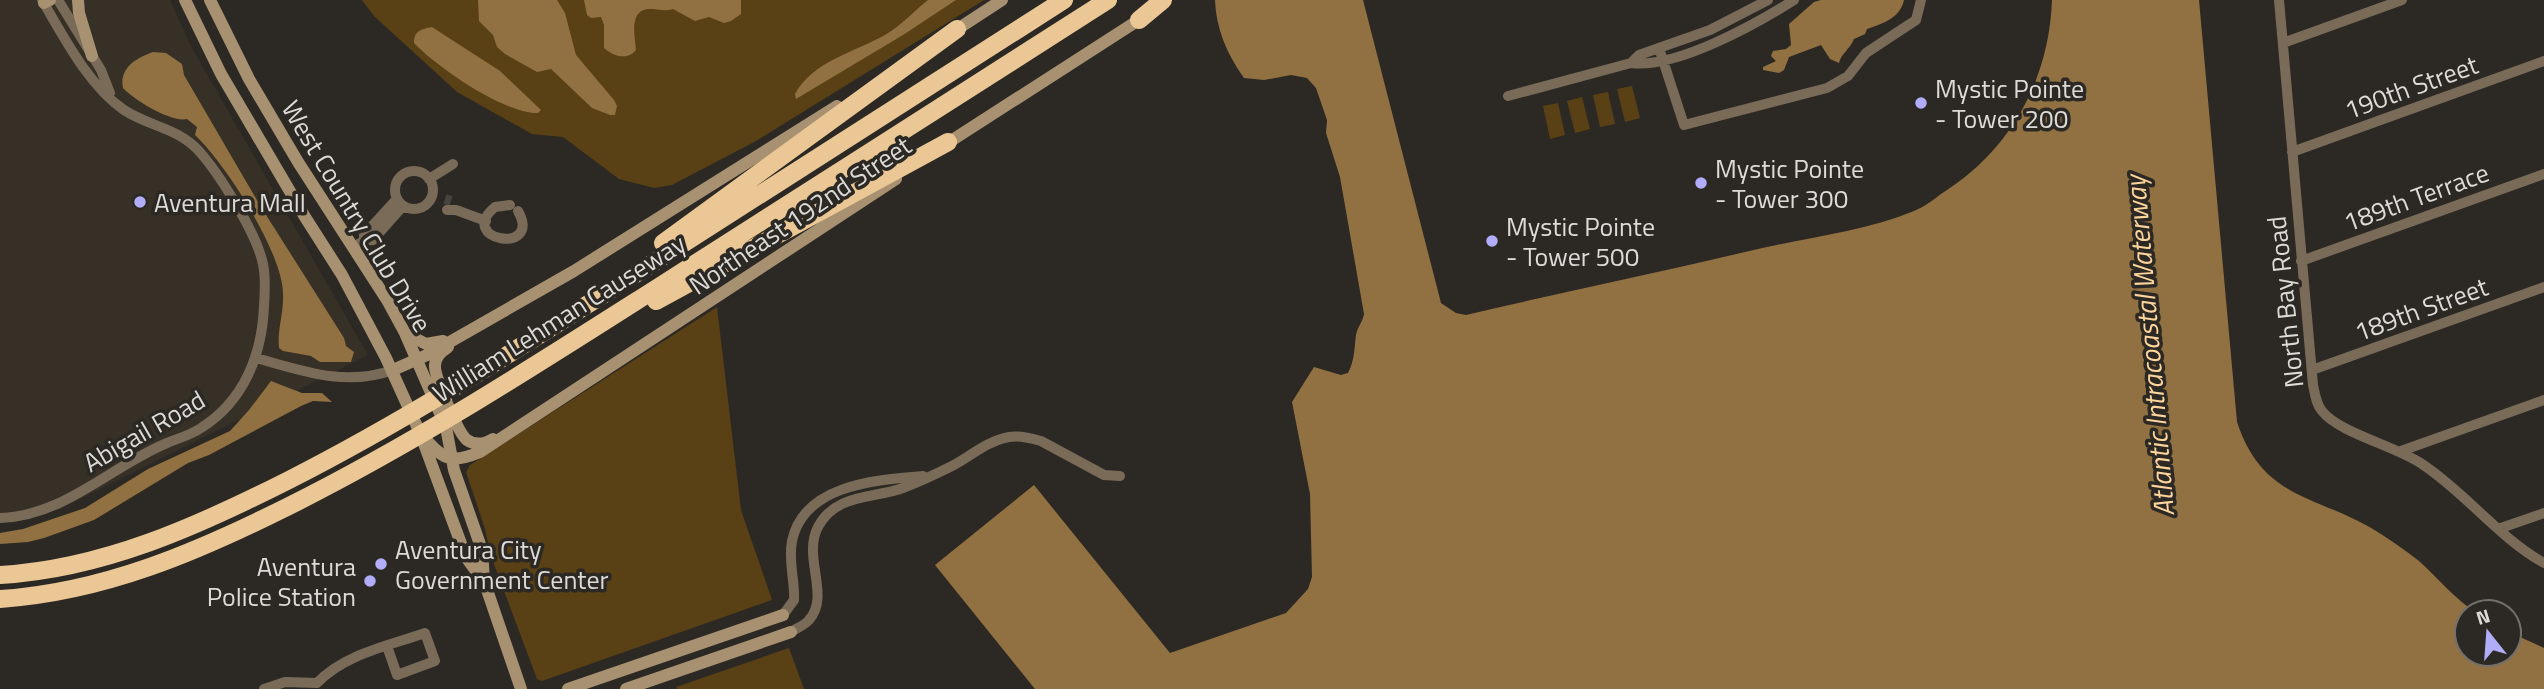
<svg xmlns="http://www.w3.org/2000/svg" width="2544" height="689" viewBox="0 0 2544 689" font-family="'Titillium Web',sans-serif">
<rect width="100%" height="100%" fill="#2c2924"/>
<path fill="#363026" d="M0 0H170L192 48 368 355 58 510 0 523Z"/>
<path fill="#5a4015" d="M362 0H984L756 141 672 185 654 188 619 179 563 137 532 134 457 92 374 16Z
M1632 86 1640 118 1625 122 1617 89Z
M1608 92 1615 124 1600 127 1593 95Z
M1582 97 1590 129 1575 133 1567 101Z
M1558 103 1565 135 1550 139 1543 106Z
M717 307 741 510 772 600 542 681 537 679 491 556 485 529 466 472 470 465Z
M789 648 804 689H677L676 687Z"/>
<path fill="#917141" d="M478 0H557L565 13 576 55 614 100 617 106 615 115H610L592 108 551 69 537 72 505 54 497 47 493 35 479 21Z
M584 0H741V14L731 21 724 23 709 17 695 21 673 9C661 12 661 9 651 9 628 8 635 37 636 50 627 61 613 56 604 48V25L601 17 591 18 587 15Z
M928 0H956L903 35 796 99 795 94C813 61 855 52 885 35 901 26 914 11 928 0Z
M1215 0H1363L1441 303 1456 313 1466 315C1559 293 1652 274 1745 252 1801 238 1860 233 1914 211 1924 207 1933 200 1941 194 2010 151 2049 81 2052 0H2199L2237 422C2264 504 2322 494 2384 536 2396 544 2408 552 2419 561 2438 578 2454 598 2475 612H2467V654H2509V632L2544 648V689H1035L935 565 1034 485 1170 653 1286 613 1308 589 1312 577 1310 494 1292 402 1314 367 1341 375 1348 373C1355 359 1354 350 1356 335 1357 328 1363 321 1364 314L1340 177 1326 133 1327 120 1316 88 1307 78 1291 75 1264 80 1244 78C1227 54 1216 29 1215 0Z
M1821 0H1904C1900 18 1884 23 1867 29L1865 34 1854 39C1850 49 1841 54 1839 63L1830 59 1821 45 1789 57 1784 70 1779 73 1763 70V67L1776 61 1771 56 1773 51 1786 49 1791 45 1789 24 1814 2Z
M432 27 500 71 541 110 538 113C503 113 438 68 414 43 414 31 421 29 432 27Z
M153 52 166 53 182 64 184 75 261 207 344 338 346 346 354 352 351 362H320L311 356 283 351 279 348C277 330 284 312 283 294 283 253 225 163 195 135L197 127 187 119C172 123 134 100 123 88 119 68 136 58 153 52Z
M271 381 302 393H322L332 402 313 401 301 406 209 455 188 463 94 520 44 538 28 542 0 544V533L23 529 85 508 148 469 230 431 249 410Z"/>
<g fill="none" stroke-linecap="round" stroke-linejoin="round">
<path stroke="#47443f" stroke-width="10" stroke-dasharray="10 5" stroke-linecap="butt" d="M445 199 451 201"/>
<path stroke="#796b58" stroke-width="10" d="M58 0 101 70 110 93
M2279 0 2313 385C2315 394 2316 404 2322 411 2339 433 2396 446 2422 464 2466 493 2498 537 2544 563
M2283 43 2402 0
M1659 48 1684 125 1827 88 1848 76 1866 53 1916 20 1921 0
M1631 63 1639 55 1710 30 1768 0
M1508 96 1631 63C1676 69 1756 24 1794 0
M2292 152 2544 61
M395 190a19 19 0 1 1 38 0a19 19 0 1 1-38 0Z
M429 179 453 164
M510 205 495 207C455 240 543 256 518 211
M447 210H456L486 221
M364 241V235L397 199
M353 247 364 241 373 240 403 206
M2301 261 2544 174
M256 358C303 371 345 387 393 370
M2312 370 2544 287
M2401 451 2544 400
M0 518C65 516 111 466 167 443 179 438 191 435 201 428 244 401 262 355 264 306 265 292 266 278 263 264 257 234 219 173 198 150 178 128 148 126 124 110 88 85 64 37 42 0
M2498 529 2544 513
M783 615 794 600C795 580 788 562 792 541 804 484 877 480 923 476
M791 632C797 628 805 625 809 620 831 596 802 557 818 527 836 493 873 499 903 488 919 482 936 474 952 466 971 456 987 441 1009 437 1020 435 1031 438 1041 441L1104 475 1120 476
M264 689 285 682 317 683C345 654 388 646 425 633L435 661 397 675 387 646"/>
<path stroke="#a79171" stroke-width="12" d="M78 0 79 13 92 56
M185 0 221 74 305 217 342 275 386 358 420 433 466 557 483 581
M210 0 249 79 298 162 387 300 405 333 446 427 454 470 482 550 484 581 521 689
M44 3 50 0
M953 32 1002 0
M943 146 1145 16
M405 333 426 344 443 341
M448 347C441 352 436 356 435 365 434 376 458 433 467 440 476 446 485 444 493 439
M393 370 427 355 574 271 837 106
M420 433C442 457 447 466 480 452L896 179
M568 689 783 615
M626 689 791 632"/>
<path stroke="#eac795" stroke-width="18" d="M1139 20 1163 0
M663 243 957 29
M656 301 948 142
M0 575C103 569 198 526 289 480 407 420 519 348 631 277 775 185 919 92 1064 0
M0 599C104 592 197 552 289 506 417 442 536 365 657 288 807 192 958 96 1108 0"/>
</g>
<g fill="#b2adf9" stroke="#2c2924" stroke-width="2.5">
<circle cx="1921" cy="103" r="7"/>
<circle cx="1701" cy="183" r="7"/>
<circle cx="140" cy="202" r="7"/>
<circle cx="1492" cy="241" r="7"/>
<circle cx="381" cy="564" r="7"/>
<circle cx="370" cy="581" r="7"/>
</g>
<g text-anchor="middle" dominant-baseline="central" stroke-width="7" stroke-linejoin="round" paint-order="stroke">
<g font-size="26" fill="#dddbd8" stroke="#2c2924">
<text transform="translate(2411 87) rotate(-20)">190th Street</text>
<text transform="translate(2416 197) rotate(-20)">189th Terrace</text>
<text transform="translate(800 215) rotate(-34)">Northeast 192nd Street</text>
<text transform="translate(357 216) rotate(59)">West Country Club Drive</text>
<text transform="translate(2285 302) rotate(-96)">North Bay Road</text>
<text transform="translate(2421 309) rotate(-20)">189th Street</text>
<text transform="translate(559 318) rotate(-32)">William Lehman Causeway</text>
<text transform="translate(144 431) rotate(-30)">Abigail Road</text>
</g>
<g font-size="26" fill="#dddbd8" stroke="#2c2924" text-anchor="start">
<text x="1935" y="88">Mystic Pointe<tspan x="1935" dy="30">- Tower 200</tspan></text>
<text x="1715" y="168">Mystic Pointe<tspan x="1715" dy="30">- Tower 300</tspan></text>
<text x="154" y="202">Aventura Mall</text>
<text x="1506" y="226">Mystic Pointe<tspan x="1506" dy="30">- Tower 500</tspan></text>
<text x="395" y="549">Aventura City<tspan x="395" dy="30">Government Center</tspan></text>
<text x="356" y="566" text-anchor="end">Aventura<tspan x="356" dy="30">Police Station</tspan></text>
</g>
<g font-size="28" font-style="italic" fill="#fdd59c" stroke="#2c2924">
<text transform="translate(2149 346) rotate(-95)">Atlantic Intracoastal Waterway</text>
</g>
</g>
<g transform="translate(2488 633) rotate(343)"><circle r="33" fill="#2c2924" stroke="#73706c" stroke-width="2"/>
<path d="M0-5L12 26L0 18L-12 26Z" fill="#b2adf9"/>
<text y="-10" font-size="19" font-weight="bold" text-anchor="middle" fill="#dddbd8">N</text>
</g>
</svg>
